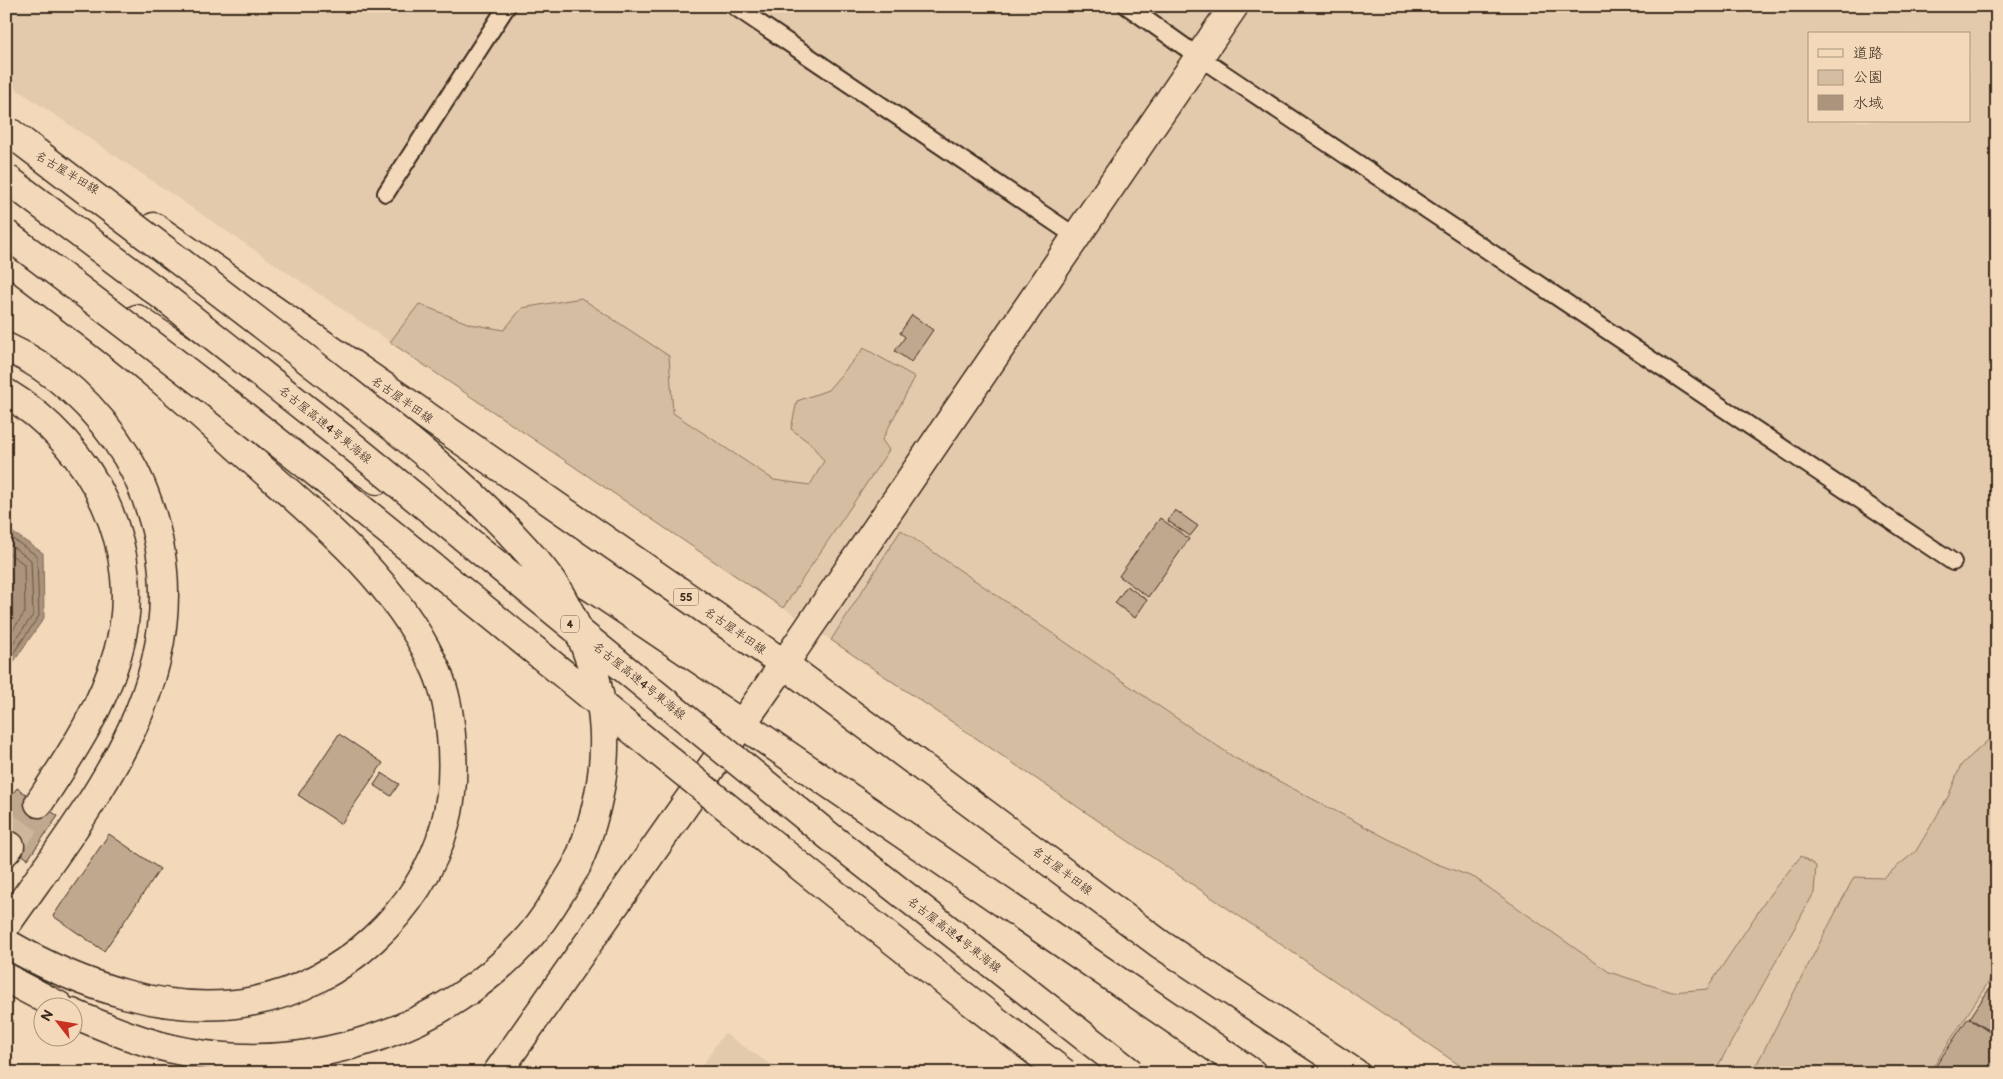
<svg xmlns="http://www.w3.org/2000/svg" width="2003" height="1079" viewBox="0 0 2003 1079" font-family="'Balsamiq Sans','Klee One',sans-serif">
<rect width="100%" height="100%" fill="#f3d9ba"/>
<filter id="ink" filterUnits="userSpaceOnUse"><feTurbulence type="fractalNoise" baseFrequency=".02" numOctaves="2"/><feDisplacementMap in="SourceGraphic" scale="10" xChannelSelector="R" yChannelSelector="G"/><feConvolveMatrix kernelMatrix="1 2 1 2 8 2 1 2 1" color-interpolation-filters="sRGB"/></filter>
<g filter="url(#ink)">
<path fill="#e4caad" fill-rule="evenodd" d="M6 6H1997V1073H1471L6 82ZM1809 34H1969V121H1809Z
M724 1033 783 1073H697Z"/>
<path fill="#d5bda1" stroke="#887460" d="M581 298 669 356 673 413 774 480 810 485 824 461 811 444 791 429 797 401 828 390 864 348 915 377 882 440 889 450 783 608 390 342 419 304 470 324 504 330 522 308Z
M901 530 1235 758 1432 862 1475 878 1609 972 1672 992 1707 989 1770 894 1801 856 1816 866 1814 893 1714 1073H1471L831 640Z
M1997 732V969L1929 1073H1752L1854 877 1883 878 1916 851 1948 797 1961 765Z"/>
<path fill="#ab937c" stroke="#7e6956" d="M6 528 43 553 44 618 6 673Z"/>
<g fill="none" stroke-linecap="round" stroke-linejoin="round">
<path stroke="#685444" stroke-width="1" d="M6 534 37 556 39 616 6 664
M6 542 31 560 33 615 6 653
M6 551 24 564 25 612 6 640"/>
</g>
<path fill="#c0a88f" stroke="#3b2a1e" d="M912 315 933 330 911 362 895 351 905 337 900 333Z
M1175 510 1198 526 1190 536 1168 521Z
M1160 518 1189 539 1148 597 1119 576Z
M1127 586 1147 600 1135 618 1115 603Z
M339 734 383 763 341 824 298 795Z
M382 773 399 784 391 796 374 785Z
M17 788 58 816 28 859 6 843V803Z
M109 834 160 869 104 951 53 916Z
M1997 977V1036L1970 1018Z
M1968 1018 1997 1037V1073H1931Z"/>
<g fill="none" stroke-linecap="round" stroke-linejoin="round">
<path stroke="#ceb69b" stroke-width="28" stroke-dasharray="28 14" stroke-linecap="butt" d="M10 846 39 803"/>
<defs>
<path id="service" d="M734 6 1075 236
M1127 6 1199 57 1953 562
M386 193 507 6"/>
<path id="minor" d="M784 664 1234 6"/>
<path id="tertiary" d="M497 1073 784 664"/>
<path id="primary" d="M154 227 784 664 1160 944 1355 1073
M137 319 377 480
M559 601 742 724 1252 1073"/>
<path id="motorway" d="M6 258C57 298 110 336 159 378 194 407 227 438 261 468 326 525 394 582 432 661 444 684 449 709 451 735 454 766 453 796 445 825 422 911 340 985 254 1001 170 1018 78 985 6 943
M6 347C59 371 97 408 127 457 144 486 154 516 160 549 186 694 83 814 6 925
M6 393C93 445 147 551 118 652 103 707 70 756 39 803
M6 851 10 846
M6 978 59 1006
M72 1013C109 1029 148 1045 187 1052 311 1075 446 1031 530 936 548 915 562 890 576 867"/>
</defs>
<use href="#service" stroke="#3b2a1e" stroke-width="20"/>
<use href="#minor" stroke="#3b2a1e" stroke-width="31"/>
<use href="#tertiary" stroke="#3b2a1e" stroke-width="31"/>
<use href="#primary" stroke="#3b2a1e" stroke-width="31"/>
<use href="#motorway" stroke="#3b2a1e" stroke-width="31"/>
<use href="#service" stroke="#f3d9ba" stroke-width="16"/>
<use href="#minor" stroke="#f3d9ba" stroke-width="28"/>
<use href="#tertiary" stroke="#f3d9ba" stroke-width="28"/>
<use href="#primary" stroke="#f3d9ba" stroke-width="28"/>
<use href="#motorway" stroke="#f3d9ba" stroke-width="28"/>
<defs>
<path id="motorway-bridge" d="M8 131C123 218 237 304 350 393 408 439 467 485 517 540 533 557 550 576 561 596 613 688 618 769 576 867
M6 178 164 297 340 436 829 836 1131 1073
M6 234C111 313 215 392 318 474 566 674 810 880 1064 1073"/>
</defs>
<use href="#motorway-bridge" stroke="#3b2a1e" stroke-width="31" stroke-linecap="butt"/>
<use href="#motorway-bridge" stroke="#f3d9ba" stroke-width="28"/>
</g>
</g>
<g text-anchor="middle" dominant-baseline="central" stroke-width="4.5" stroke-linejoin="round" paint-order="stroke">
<g fill="#f3d9ba" stroke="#725e4d" stroke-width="1">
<rect x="673.5" y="588.5" width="25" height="17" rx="4"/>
<rect x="561" y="615.5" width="18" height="17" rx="4"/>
</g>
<g font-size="11" font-weight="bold" fill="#3b2a1e">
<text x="686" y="597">55</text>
<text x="570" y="624">4</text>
</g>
<g font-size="12" fill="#3b2a1e" stroke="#f3d9ba">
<text transform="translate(67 173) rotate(31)">名古屋半田線</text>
<text transform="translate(402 400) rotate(35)">名古屋半田線</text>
<text transform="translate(325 425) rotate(39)">名古屋高速4号東海線</text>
<text transform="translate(735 631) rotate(35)">名古屋半田線</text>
<text transform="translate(639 681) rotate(39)">名古屋高速4号東海線</text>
<text transform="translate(1062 871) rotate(37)">名古屋半田線</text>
<text transform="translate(954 935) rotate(38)">名古屋高速4号東海線</text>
</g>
</g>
<rect width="2003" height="1079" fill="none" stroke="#f3d9ba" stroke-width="25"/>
<rect x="12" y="12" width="1978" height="1054" fill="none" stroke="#3b2a1e" stroke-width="2" filter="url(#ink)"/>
<rect x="1808" y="32" width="162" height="90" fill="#f3d9ba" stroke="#a9937c"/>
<rect x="1818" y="49" width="25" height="8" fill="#f3d9ba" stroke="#a9937c"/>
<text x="1853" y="58" font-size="15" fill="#3b2a1e">道路</text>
<rect x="1818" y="70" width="25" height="15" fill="#d5bda1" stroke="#a9937c"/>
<text x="1853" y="82" font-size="15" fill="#3b2a1e">公園</text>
<rect x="1818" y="95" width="25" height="15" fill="#ab937c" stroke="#a9937c"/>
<text x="1853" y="108" font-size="15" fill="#3b2a1e">水域</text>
<g transform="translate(58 1022) rotate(301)"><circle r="24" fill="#f3d9ba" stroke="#a9937c"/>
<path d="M0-4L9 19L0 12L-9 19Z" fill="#c8321e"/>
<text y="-8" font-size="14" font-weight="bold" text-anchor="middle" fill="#3b2a1e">N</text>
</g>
</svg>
